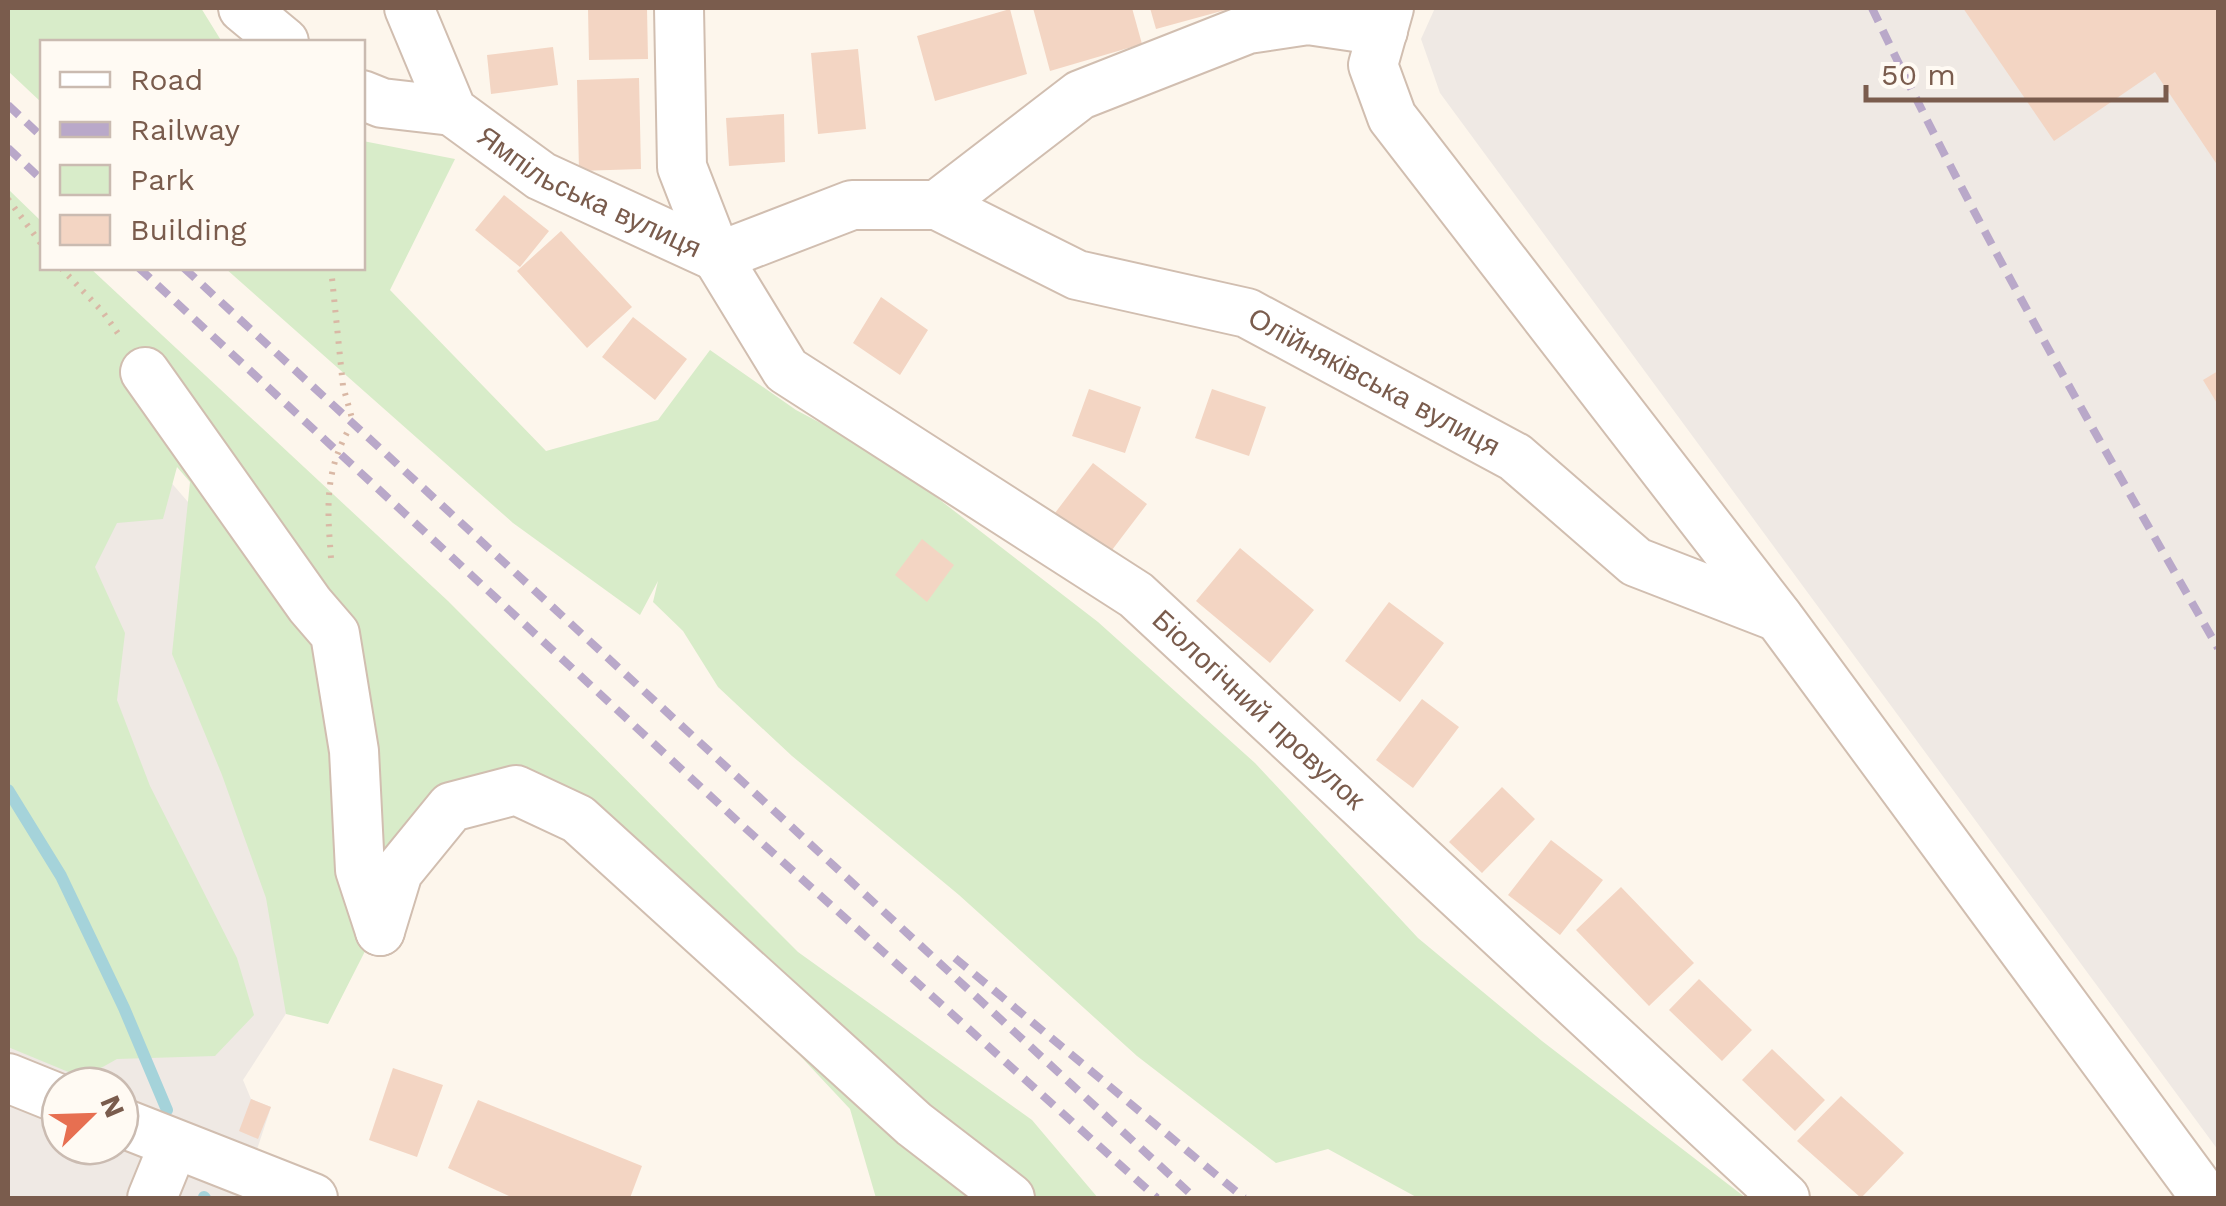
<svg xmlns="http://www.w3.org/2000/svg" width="2226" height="1206" viewBox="0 0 2226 1206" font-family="'Work Sans',sans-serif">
<rect width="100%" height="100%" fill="#fdf6ec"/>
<path fill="#efe9e4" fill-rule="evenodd" d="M1435 8H2218V1150L1440 93 1421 39Z
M8 307 68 364 322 656 346 921 243 1080 251 1099 271 1107 241 1198H8ZM60 1086H120V1146H60Z"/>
<path fill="#d8ecc9" d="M8 8H201L222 42H42V103L8 71Z
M363 141 455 159 390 290 546 451 658 420 710 350 796 410 883 456 1098 622 1255 763 1418 938 1542 1041 1746 1198H1418L1328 1149 1276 1163 1137 1056 959 895 792 756 718 687 683 631 653 602 658 581 640 615 513 523 225 268H362Z
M8 189 42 222V268H90L448 601 798 952 1032 1120 1098 1198H876L850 1109 578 819 516 790 418 847 328 1024 286 1014 266 898 222 775 172 654 190 482 177 467 163 519 117 523 95 567 125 633 117 700 150 786 237 958 254 1015 215 1056 117 1059 83 1078 8 1047Z"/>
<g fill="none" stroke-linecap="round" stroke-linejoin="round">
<path stroke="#a5d3da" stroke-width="12" d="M8 790 61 876 124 1008 167 1110
M204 1197 205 1198"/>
</g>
<path fill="#f3d5c3" d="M588 8H647L648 59 589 60Z
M1033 8H1132L1142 44 1050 71Z
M1150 8H1229V9L1156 29Z
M1963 8H2218V166L2155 72 2054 141Z
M1010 9 1027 74 935 101 917 36Z
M553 47 558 85 491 94 487 55Z
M858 49 866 129 818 134 811 53Z
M639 78 641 169 579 171 577 80Z
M784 114 785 162 729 166 726 118Z
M504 195 549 231 520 267 475 230Z
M561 231 632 307 587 348 517 271Z
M881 297 928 330 900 375 853 343Z
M633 317 687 359 655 400 602 357Z
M2218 371V405L2203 380Z
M1089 389 1141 407 1125 453 1072 436Z
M1212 389 1266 407 1249 456 1195 438Z
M1093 463 1147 504 1109 554 1055 513Z
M922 539 954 565 927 602 895 575Z
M1240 548 1314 610 1270 663 1196 601Z
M1389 602 1444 643 1400 702 1345 661Z
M1422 699 1459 727 1413 788 1376 760Z
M1502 787 1535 819 1482 873 1449 842Z
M1551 840 1603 880 1560 935 1508 895Z
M1621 887 1694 963 1649 1006 1576 930Z
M1699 979 1752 1030 1722 1061 1669 1010Z
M1772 1049 1825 1100 1795 1131 1742 1080Z
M393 1068 443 1085 417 1157 369 1140Z
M1841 1096 1904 1153 1861 1198 1797 1141Z
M251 1099 271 1107 258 1139 239 1131Z
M478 1100 642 1166 630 1198H513L448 1168Z"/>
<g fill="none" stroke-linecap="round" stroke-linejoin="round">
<defs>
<g id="minor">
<path d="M243 8 284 42"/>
<path id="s1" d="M409 8 452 111 541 176 717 257"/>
<path id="s2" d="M679 8 682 167 717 257 786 370 1136 595 1785 1198"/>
<path d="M1389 8 1373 65 1392 117 1779 618 2206 1198"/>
<path d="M362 95 382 103 452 111"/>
<path d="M937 205 1080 95 1248 29 1308 20 1383 31"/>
<path id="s3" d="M717 257 852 205H937L1077 275 1247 313 1515 457 1636 562 1778 617"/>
<path d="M145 372 310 605 335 634 354 751 360 870 380 931"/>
<path d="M380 931 398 872 451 807 516 790 578 819 914 1124 1010 1198"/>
<path d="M8 1078 60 1099"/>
<path d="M120 1122 313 1198"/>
<path d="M152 1198 174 1144"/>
</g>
</defs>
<use href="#minor" stroke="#d1beb0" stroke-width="52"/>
<path stroke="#d9b8a5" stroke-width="6" stroke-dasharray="2.5 8" stroke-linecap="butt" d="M8 199 42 245
M61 268 102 311 122 339
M331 558C327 505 324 470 353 422L343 386 331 268"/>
<use href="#minor" stroke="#fff" stroke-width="48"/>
<path stroke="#b9a8c9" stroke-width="8" stroke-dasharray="15 10" stroke-linecap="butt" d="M1872 8C1976 227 2097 437 2218 648
M8 105 42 137
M8 148 42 180
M139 268 744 827 1157 1198
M184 268 1195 1198
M955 958 1244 1198"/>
</g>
<g text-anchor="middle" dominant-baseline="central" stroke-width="8" stroke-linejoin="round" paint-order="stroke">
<g font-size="28" fill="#7a5c4d" stroke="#fffaf3">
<text stroke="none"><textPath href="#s1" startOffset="272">Ямпільська вулиця</textPath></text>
<text stroke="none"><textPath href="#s3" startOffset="705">Олійняківська вулиця</textPath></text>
<text stroke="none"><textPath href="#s2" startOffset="972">Біологічний провулок</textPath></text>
</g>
</g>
<rect width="2226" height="1206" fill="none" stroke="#7a5c4d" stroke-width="20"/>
<rect x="40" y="40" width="325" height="230" fill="#fffaf3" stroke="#cabbb1" stroke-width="2.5"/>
<rect x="60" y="72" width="50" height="15" fill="#ffffff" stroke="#cabbb1" stroke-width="2.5"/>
<text x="130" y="90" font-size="30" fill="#7a5c4d">Road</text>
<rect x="60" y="122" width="50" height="15" fill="#b9a8c9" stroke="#cabbb1" stroke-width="2.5"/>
<text x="130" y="140" font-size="30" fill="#7a5c4d">Railway</text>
<rect x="60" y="165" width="50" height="30" fill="#d8ecc9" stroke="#cabbb1" stroke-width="2.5"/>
<text x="130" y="190" font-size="30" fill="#7a5c4d">Park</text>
<rect x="60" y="215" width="50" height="30" fill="#f3d5c3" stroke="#cabbb1" stroke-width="2.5"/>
<text x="130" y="240" font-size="30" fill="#7a5c4d">Building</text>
<g transform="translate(90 1116) rotate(67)"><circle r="48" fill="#fffaf3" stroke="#cabbb1" stroke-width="2.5"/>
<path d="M0-8L18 38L0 25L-18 38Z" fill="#e76f51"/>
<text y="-15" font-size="28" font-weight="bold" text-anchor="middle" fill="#7a5c4d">N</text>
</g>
<path d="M1866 85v15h300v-15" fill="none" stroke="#7a5c4d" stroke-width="5"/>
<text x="1881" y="85" font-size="30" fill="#7a5c4d" stroke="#fffaf3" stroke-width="8" paint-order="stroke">50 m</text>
</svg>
